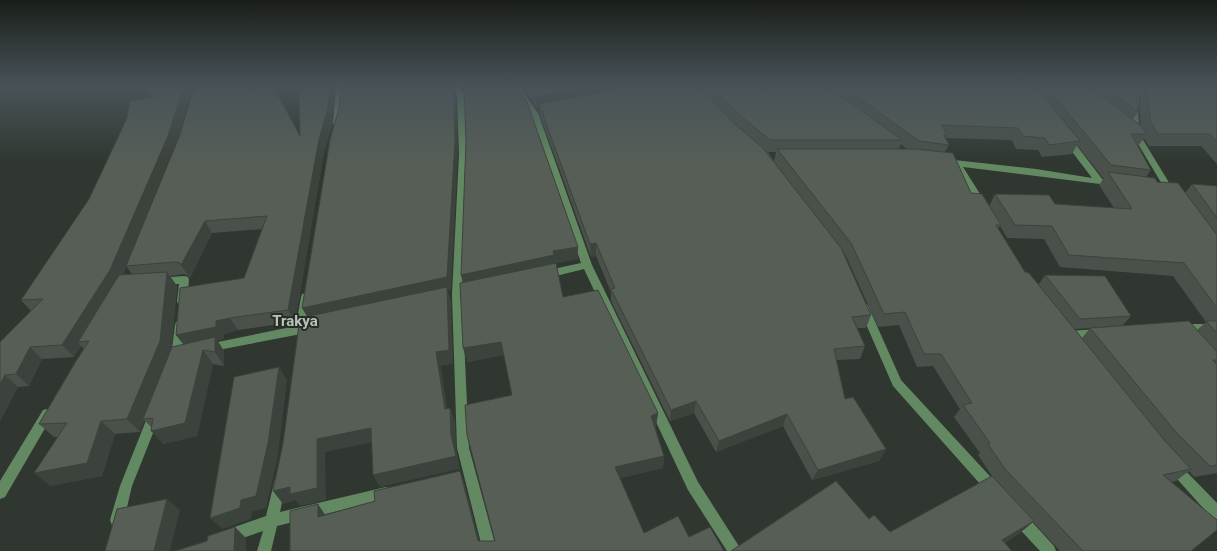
<svg xmlns="http://www.w3.org/2000/svg" width="1217" height="551" viewBox="0 0 1217 551" font-family="Roboto,sans-serif">
<rect width="100%" height="100%" fill="#303730"/>
<g fill="none" stroke-linecap="round" stroke-linejoin="round">
<path fill="#638963" fill-rule="evenodd" d="M336 86H344L341 124 337 126 333 124Z
M452 86H460L465 96 467 154 462 295 469 448 497 551H483L457 448 452 295 459 154 457 96Z
M511 86H519L538 113 592 265 698 482 742 551H727L688 490 584 269 544 279 540 278 539 275 540 272 544 271 581 263 530 113Z
M1131 86H1139L1138 115 1140 135 1176 194 1175 196H1169L1134 137 1128 132 1132 130 1130 115Z
M1064 137H1070L1103 180 1116 182 1117 184 1116 186 963 167 987 205 982 208 979 207 954 166 942 164 941 162 945 159 1036 169 1092 178 1064 141Z
M184 276 188 277 189 280 187 301 186 304H178L177 301 179 284H158L157 281 158 278Z
M306 293 310 294 311 297 307 324 311 328 310 331 301 334 208 352 204 351 202 348 204 345 208 344 296 326 301 297 302 294Z
M864 304 868 305 869 308 901 380 999 486 1000 490 999 494 994 496 989 494 893 386 859 308 860 305Z
M180 321 184 322 185 325 183 357 181 360 177 362 173 360 171 357 175 325 176 322Z
M1181 324H1217V332H1181L1177 331 1176 328 1177 325Z
M1099 329 1103 330 1104 333 1103 336 1099 337 1069 339 1065 338 1064 335 1065 332 1069 331Z
M155 408 159 409 161 413 132 486 124 520 122 525 117 527 112 525 110 520 120 486 149 413 151 409Z
M47 409 51 410 53 414 51 418 5 497 0 499V481L43 410Z
M1174 461 1178 463 1217 503V519L1212 518 1170 471 1168 467 1170 463Z
M280 477 285 479 286 483 280 512 386 487 391 489 393 493 391 497 386 499 277 526 271 551H257L263 531 228 543 223 541 221 536 223 531 266 516 274 483 275 479Z
M1018 510 1023 512 1054 546 1056 551H1040L1013 522 1011 517 1013 512Z"/>
</g>
<path fill="#4a514a" fill-rule="evenodd" d="M144 86H189L190 96 177 142 300 136 299 86H335L333 120 324 152 295 322 238 330 224 334V339L217 340 224 351V366L213 364 197 436 163 444 152 428 144 420 140 432 115 434 102 476 50 486 57 437H54L39 424 84 349 81 346 74 357 42 359 29 386 18 387 0 421V342L31 311 21 300 89 199 153 97ZM262 229 244 278 176 335 183 344 171 350 177 286 170 276 184 274 188 276 190 278 212 233ZM126 266 132 274 123 275Z
M462 86H516L578 259 556 263 563 297 658 413 656 426 655 427 664 456 663 468 620 478 644 533 689 537 724 551H290L326 515 375 501 460 471 464 483 479 541H495L512 395 504 355 467 362 463 283 466 142 465 92Z
M521 86H1137V103L1138 112 1133 119 1141 125 1140 115V86H1217V164L1201 146H1149L1144 138 1138 146 1151 170 1146 177 1185 193 1192 184 1217 186V473L1194 477 1189 471 1176 481 1171 482 1191 551H1060L1033 522 1021 532 1005 543 731 551 869 519 890 532 992 476 978 455 980 453 954 417 960 409 933 366 917 367 899 325 878 327 846 256 843 251 871 315 866 328H857L865 346 860 359 836 360 845 399 886 449 879 461 812 480 783 426 716 452 694 413 670 421 611 301V292L596 256 591 257 540 116 539 108H537ZM946 138 1012 140 1016 149 1038 150 1042 157 1072 154 1077 145 1103 178H1104L1099 185 1114 208 1055 204 995 194 989 206 971 193 945 152 949 145ZM901 144 907 149H899ZM768 152H776L774 161ZM1000 226 1007 238 1044 239 1060 267 1173 276 1206 322 1197 330 1122 326 1131 316 1045 275 1039 284 1025 272 998 229ZM1090 328 1082 338 1075 329Z"/>
<path fill="#3c423c" d="M184 86H189L190 96 176 148 120 282 78 342 81 346 74 357 62 345Z
M330 86H335L333 120 324 152 295 322 288 310 319 139Z
M454 86 456 96 458 154 451 290H448L451 301 453 364 441 366 449 422 309 320 302 308Z
M596 86H632L595 99 539 104V108H537L536 96Z
M205 221 212 233 190 278 181 265Z
M596 243V256L591 257 590 244Z
M578 247V259L555 263 464 287 461 275 553 251Z
M167 272 177 286 171 355 143 419 144 420 140 432 127 419Z
M230 318 238 330 224 334V339L217 340 224 351V366L215 352 186 347 176 335 216 321Z
M501 342 504 355 467 362 463 348Z
M30 347 42 359 29 386 16 374Z
M203 350 213 364 197 436 163 444 151 431Z
M279 367 287 380 278 456 266 508 252 512 251 519 222 529 210 518 241 500Z
M5 375 18 387 0 421V384Z
M696 401 694 413 670 421 671 410Z
M450 408 455 421 456 448 460 469 380 487 373 475 451 435Z
M658 413 656 426 650 428 651 416Z
M787 414 783 426 716 452 719 441Z
M101 421 115 434 102 476 50 486 34 473Z
M371 428 378 441 325 452 326 500 300 506 295 500 283 504 273 491 290 487 317 439Z
M886 449 879 461 812 480 818 470Z
M664 456 663 468 615 479V467Z
M460 471 464 483 481 551 478 541Z
M167 499 180 510 170 551H154Z
M318 504 326 516 318 517Z
M1034 521 1021 532 991 551 1002 540Z
M235 527 246 538V551H234Z"/>
<path fill="#565e56" stroke="#3c423c" d="M147 86H184L168 136 110 270 62 345 30 347 16 374 5 375 0 384V342L43 299 21 300 89 199 127 118 130 101 156 96Z
M195 86H273L300 136 299 86H330L328 108 319 139 288 310 230 318 216 321V327L176 335 180 288 244 278 267 216 205 221 181 265 180 263 175 262 126 266 179 137Z
M341 86H453L455 142 447 277 302 308 330 140 339 108Z
M464 86H516L527 102 578 247 553 251 554 255 461 275 466 142Z
M528 86H596L536 96Z
M620 86H699L734 123 763 148 841 248 871 315 852 317 865 346 834 349 845 399 853 397 886 449 818 470 787 414 719 441 696 401 671 410 611 289 615 288 596 243 590 244 539 104 599 93Z
M711 86H822L851 103 902 140H770L742 117Z
M838 86H1035L1080 141 1049 145 1045 138 1023 136 1018 128 942 125 947 135H944L949 145 919 141 858 97Z
M1046 86H1090L1141 126 1147 134H1131L1151 170 1111 165Z
M1105 86H1137V103L1138 112Z
M1148 86H1217V141L1210 134H1158L1151 123 1148 103Z
M777 149H916L953 153 971 193 982 194 1001 225H996L1025 272 1029 273 1165 441 1191 469 1163 475 1217 520V530L1191 551H1083L1005 469 988 444 990 443 963 405 972 403 941 354H924L905 312 884 314 851 243Z
M1108 172 1155 178 1157 182 1178 183 1217 235V308L1184 263 1069 255 1052 226 1015 225 995 194 1049 195 1055 204 1132 209Z
M1192 184 1217 186V218Z
M556 263 563 297 598 290 658 413 651 416 664 456 615 467 644 533 678 516 689 537 710 527 724 551H290V511L318 504V517L375 501 374 491 460 471 478 541H495L467 435 465 405 512 395 501 342 463 348 460 283Z
M167 272 160 341 127 419 101 421 87 463 34 473 67 423 39 424 76 361 89 341 78 342 119 275Z
M1045 275 1105 276 1131 316 1080 319Z
M447 287 449 350 436 352 445 409 450 408 451 435 456 456 373 475 371 428 317 439V488L290 494V487L273 491 283 443 300 318Z
M1189 321 1217 352V360H1213L1217 365V465L1210 466 1175 431 1090 328Z
M1206 321H1217V333Z
M215 337V352L203 350 185 423 151 431 153 418 143 419 172 347Z
M279 367 268 443 256 496 241 500 240 508 210 518 234 377Z
M992 476 1034 521 1002 540 1012 551H731L836 481 869 519 874 515 890 532Z
M167 499 154 551H105L117 509Z
M235 527 234 551H175L207 541 208 536Z"/>
<linearGradient id="sky" x2="0" y2="1"><stop stop-color="#1a1e1a"/><stop offset="0.53" stop-color="#485359"/><stop offset="1" stop-color="#485359" stop-opacity="0"/></linearGradient>
<rect width="1217" height="163" fill="url(#sky)"/>
<g text-anchor="middle" dominant-baseline="central" stroke-width="4" stroke-linejoin="round" paint-order="stroke">
<g font-size="15" font-weight="bold" fill="#bac2b9" stroke="#272d26">
<text x="295" y="321">Trakya</text>
</g>
</g>
</svg>
